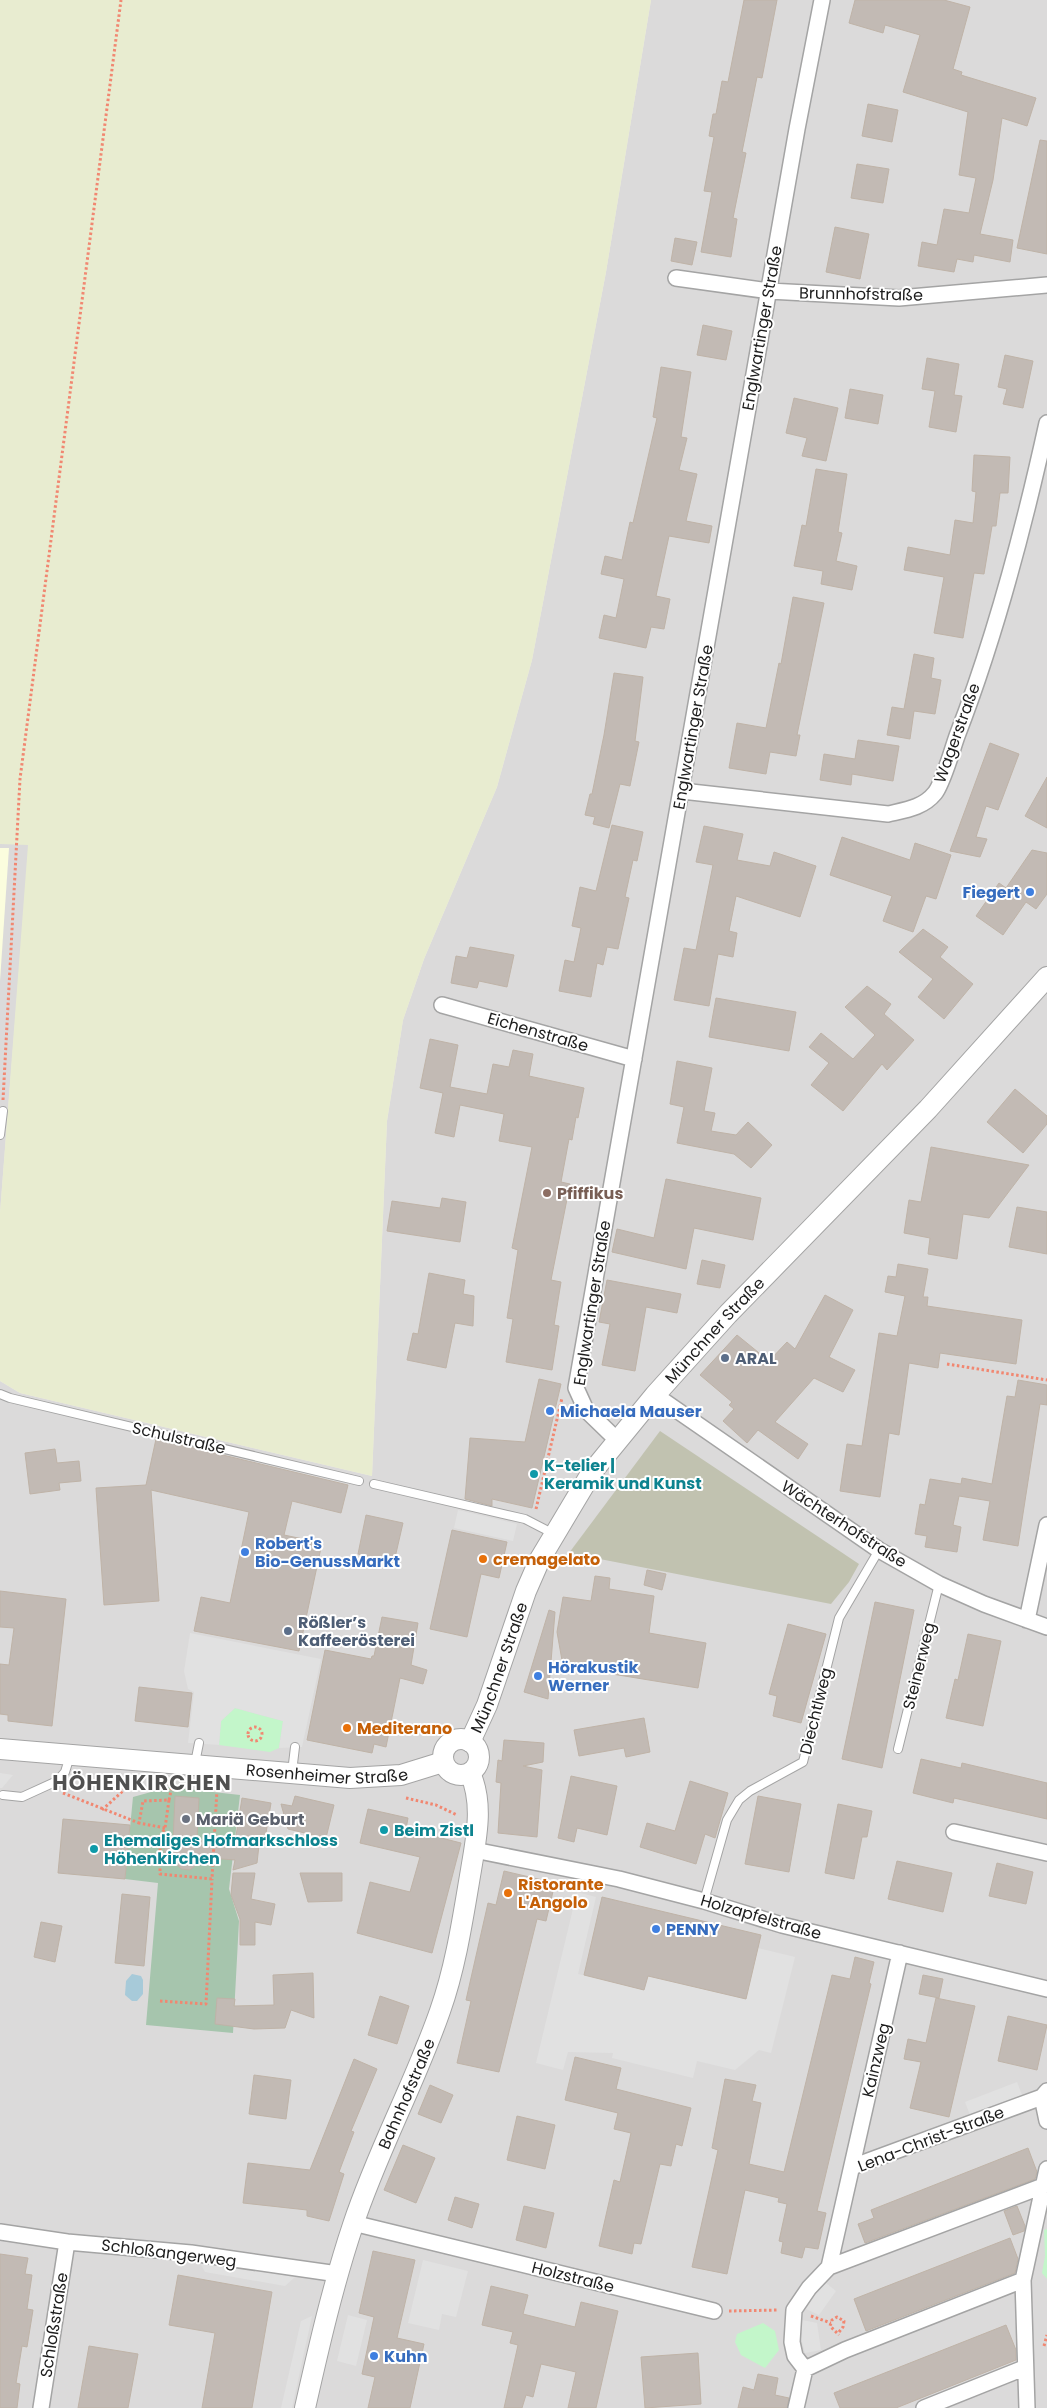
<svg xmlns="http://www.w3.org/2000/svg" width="1047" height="2408" viewBox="0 0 1047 2408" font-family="Poppins,sans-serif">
<rect width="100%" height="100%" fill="#eeebe4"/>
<path fill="#dbdada" d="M651 0H1047V2408H0V1381L20 1393 372 1476 387 1121 403 1020 424 959 497 787 532 660 606 272Z
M0 844H29L0 1213Z"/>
<path fill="#fbfdde" d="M0 848H9L0 981Z"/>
<path fill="#c1c2b0" d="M660 1431 859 1564 849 1582 831 1604 569 1553Z"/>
<path fill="#e8ecd0" d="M0 0H651L606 272 532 660 497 787 424 959 403 1020 387 1121 372 1476 20 1393 0 1381V1213L28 845 0 844Z"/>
<path fill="#a6c5ad" d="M169 1787 240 1795 229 1889 239 1921 233 2033 146 2025 158 1883 125 1879 133 1797Z"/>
<path fill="#c3f6ca" d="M235 1708 283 1721 279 1748 270 1752 219 1745 221 1721Z
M1047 2229V2279L1042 2273 1045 2256 1044 2230Z
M763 2323 775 2331 779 2350 765 2368 741 2355 735 2342 737 2334Z"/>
<path fill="#e1e1e1" d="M458 1510 517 1524 513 1541 454 1528Z
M190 1633 321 1659 302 1747 279 1748 283 1721 235 1708 221 1721 219 1745 188 1743 194 1692 188 1689 184 1671Z
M0 1773 13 1775 2 1788H0Z
M577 1892 596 1897 578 1974 644 1989 648 1976 745 1999 758 1948 795 1957 771 2053 759 2050 735 2070 697 2061 693 2078 612 2058 613 2053 568 2052 563 2070 536 2063Z
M1017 2082 1022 2095 970 2115 965 2102Z
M423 2260 468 2271 456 2317 442 2314 439 2330 408 2323Z
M199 2261 295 2277 285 2286 205 2272Z
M826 2283 836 2291 819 2315 806 2309 816 2293Z
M348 2315 367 2320 356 2366 337 2361Z
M312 2316 292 2408H281L301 2321Z
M802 2320 817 2323 821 2350 805 2353 801 2338Z"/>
<path fill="#a7cad9" d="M132 1974 141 1976 143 1980V1994L137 2001H132L125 1995 126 1981Z"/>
<path fill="#c2bab4" stroke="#bfb3a7" d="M744 0H777L762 78 757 77 742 152 746 153 733 218 737 219 731 257 701 252 712 192 704 191 714 137 709 136 713 114H716L722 81 728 82Z
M855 0H944L970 7 953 69 962 72 961 75 1036 98 1027 126 1002 118 993 180 980 234 1013 240 1010 262 974 255 973 262 957 259 954 272 918 266 922 242 937 245 944 209 969 213 976 178 959 175 968 112 903 92 920 35 885 25 883 33 849 23Z
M868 104 898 110 892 142 862 136Z
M1040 140 1047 141V254L1017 248Z
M857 164 889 169 883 203 851 198Z
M835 227 869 234 860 279 826 272Z
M675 238 697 242 692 265 671 261Z
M703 325 732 331 726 360 697 355Z
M1005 355 1033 361 1023 408 1003 404 1007 389 998 387Z
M927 358 959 364 954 395 962 396 956 432 929 427 935 391 922 389Z
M661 367 691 372 681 437 687 438 679 470 697 474 686 521 712 526 709 543 669 536 656 596 670 599 664 629 651 627 646 648 599 638 604 615 616 618 624 579 601 574 605 556 622 560 630 522 633 523 657 418 653 417Z
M850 389 883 395 878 424 845 418Z
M794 398 838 408 826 461 802 456 807 438 786 433Z
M974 455 1010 457 1008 493H1000L996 526H992L984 574 974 573 963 638 934 633 944 577 904 570 908 547 950 555 955 520 973 523 976 492 972 491Z
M816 469 847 474 838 532 842 533 836 561 857 566 852 590 821 584 823 571 794 566 802 525 806 526Z
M793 597 824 603 797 735H800L796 756 770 752 766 774 729 768 737 723 766 728 779 663 781 664Z
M914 654 934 658 931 678 941 680 935 714 914 711 910 739 887 735 892 707 904 709Z
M614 673 643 677 635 741 639 742 630 786 620 784 609 828 593 824 595 817 585 815 590 794H592L604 735Z
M858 740 899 746 893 781 852 774 851 785 820 780 824 754 855 759Z
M990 743 1019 754 998 810 986 806 976 837 987 839 980 857 950 851Z
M1047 777V828L1025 816Z
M612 825 643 832 637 861 633 860 625 897 629 898 618 949 607 947 603 965 597 963 591 997 559 991 565 960 574 962 581 928 572 926 580 887 596 891Z
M704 826 743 834 737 860 770 866 774 852 816 866 800 917 736 896 729 931 737 933 733 957 718 954 709 1006 674 1000 684 948 696 950 713 865 696 862Z
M842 837 910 860 915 843 951 855 936 899 926 896 913 932 883 921 892 896 830 875Z
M1032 850 1047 853V894L1036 909 1026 902 1003 935 976 916 999 883 1006 888Z
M923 929 948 947 940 957 973 984 944 1019 918 997 933 979 899 952Z
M470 947 514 955 507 987 479 981 477 988 451 983 456 956 467 958Z
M867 986 891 1004 884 1014 914 1040 887 1070 882 1064 843 1111 811 1085 829 1063 809 1047 821 1033 853 1059 875 1035 845 1007Z
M716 998 796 1012 789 1051 709 1037Z
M430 1039 458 1045 450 1087 487 1094 493 1064 509 1067 513 1050 533 1054 529 1076 584 1088 578 1118 576 1117 572 1140 569 1139 561 1182 570 1184 551 1280 561 1282 554 1325 559 1326 552 1370 506 1362 513 1319 507 1318 518 1250 512 1248 532 1147 499 1141 504 1114 460 1105 454 1137 435 1133 443 1093 420 1088Z
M677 1061 712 1068 704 1111 715 1113 711 1131 736 1135 748 1122 772 1145 751 1168 734 1154 677 1143 684 1107 670 1104Z
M1015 1089 1047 1116V1124L1023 1153 987 1122Z
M931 1147 1029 1165 989 1218 963 1214 957 1259 928 1254 930 1238 904 1233 909 1200 921 1202Z
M666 1179 761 1198 753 1240 694 1228 686 1269 612 1252 617 1229 654 1238Z
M442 1198 466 1202 460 1242 387 1231 392 1201 440 1208Z
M1017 1207 1047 1212V1254L1009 1247Z
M702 1260 725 1265 720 1288 697 1284Z
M898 1264 928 1269 923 1297H928L927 1306 1022 1320 1016 1364 940 1353 938 1368 909 1363 899 1435 889 1433 880 1497 840 1491 847 1444 862 1446 879 1333 897 1336 905 1296 885 1292 888 1276 896 1277Z
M429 1273 465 1280 463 1294 474 1296 473 1326 455 1323 446 1368 407 1360 413 1333 418 1334Z
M607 1280 681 1294 677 1313 646 1307 635 1371 602 1365 610 1324 599 1322Z
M825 1295 853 1310 829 1357 855 1370 843 1392 814 1378 775 1422 808 1444 798 1459 758 1430 747 1443 723 1421 734 1409 729 1405 732 1402 700 1375 737 1335 769 1361 787 1342 795 1349Z
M539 1379 561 1384 532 1508 492 1499V1506L465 1499 470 1438 525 1442Z
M1018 1380 1047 1385V1405L1040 1404 1018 1546 983 1540 990 1501 959 1496 953 1525 961 1527 957 1552 925 1547 927 1536 915 1534 920 1504 925 1505 930 1479 961 1484 962 1478 992 1484 1007 1396 1015 1397Z
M156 1439 348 1485 341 1513 292 1501 284 1535 322 1543 299 1651 194 1631 201 1597 230 1603 249 1512 151 1490 159 1601 104 1605 96 1488 146 1485Z
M55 1449 57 1463 79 1461 81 1481 59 1483 60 1490 30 1494 25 1453Z
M366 1515 403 1523 394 1562 358 1554Z
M452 1530 507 1542 499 1578 481 1574 467 1637 430 1629Z
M647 1570 666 1574 662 1590 644 1585Z
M595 1576 610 1578 609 1589 654 1596 649 1633 706 1643 698 1688 563 1666 557 1632 563 1597 591 1601Z
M0 1591 66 1599 52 1726 8 1721V1715L0 1714V1664L9 1665 14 1628 0 1627Z
M875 1602 914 1610 882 1768 842 1759Z
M549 1610 555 1612 548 1699 524 1692Z
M382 1617 418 1623 411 1665 427 1670 423 1684 400 1678 386 1747 374 1744 372 1753 307 1740 325 1650 371 1659 372 1656H374Z
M788 1624 826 1634 801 1723 773 1716 777 1696 769 1694Z
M968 1634 1001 1641 983 1726 946 1718 955 1679 958 1680Z
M139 1687 192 1693 188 1727 135 1721Z
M644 1718 650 1752 626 1757 624 1748 579 1756 574 1730Z
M504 1740 544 1743 543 1762 523 1766 542 1770 537 1837 498 1833 501 1783 496 1782 498 1760 502 1761Z
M921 1759 961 1768 962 1763 1047 1783V1819L954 1798 953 1803 913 1793Z
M571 1776 617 1786 607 1835 577 1828 574 1842 558 1838Z
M690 1781 728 1793 715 1838 705 1834 696 1864 640 1847 647 1823 675 1831Z
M175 1796 199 1798 197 1840 235 1842 242 1798 271 1803 264 1845H259L257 1863 233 1870 235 1860 196 1857 195 1866 190 1870 181 1869 170 1857H164L165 1841H173Z
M295 1796 334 1805 326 1838 288 1829 281 1804 292 1806Z
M758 1796 801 1804 789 1872 745 1864Z
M838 1804 872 1811 867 1837H862L854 1879 825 1873Z
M368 1809 408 1818 406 1829 461 1843 432 1953 357 1933 370 1882 410 1892 420 1857 360 1843Z
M63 1819 130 1825 125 1879 58 1873Z
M897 1861 952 1873 943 1912 888 1899Z
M997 1863 1033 1872 1026 1904 989 1896Z
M504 1871 555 1883 546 1921 537 1919 499 2072 457 2063 471 2001 466 2000 488 1903 496 1905Z
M233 1873H255L251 1899 275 1904 271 1925 255 1922V1945H240V1919L231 1895Z
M300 1873H342V1901L308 1902Z
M122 1894 150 1897 144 1966 115 1963Z
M602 1897 761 1935 746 1999 648 1976 644 1990 584 1975Z
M41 1922 62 1926 55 1962 34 1957Z
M855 1957 874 1962 869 1983 871 1984 817 2211 826 2213 818 2249 805 2247 802 2258 781 2253 783 2242 779 2241 787 2204 778 2202 779 2198 745 2190 727 2274 692 2267 718 2150 712 2148 725 2079 756 2085 752 2101 761 2103 749 2164 784 2172 832 1975 850 1979Z
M313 1973 314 2018 291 2010 285 2028 254 2029 215 2024 217 1998 235 1999 234 2006 274 2005 273 1975Z
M923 1975 943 1979 939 1998 919 1994Z
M380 1996 409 2006 397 2044 368 2035Z
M936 1998 975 2006 949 2117 910 2108 921 2062 904 2059 908 2039 926 2043Z
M1008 2016 1047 2025 1037 2070 998 2061Z
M575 2057 621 2068 616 2089 691 2108 682 2146 676 2144 671 2166 660 2164 641 2244 634 2243 632 2254 599 2246 614 2180 620 2182 631 2133 614 2129 618 2113 565 2100Z
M354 2059 377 2069 351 2131 354 2132 339 2172 344 2174 329 2221 307 2216V2210L243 2203 248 2163 310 2170Z
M254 2075 291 2080 286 2119 249 2114Z
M430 2085 453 2095 441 2123 418 2114Z
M517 2116 555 2125 545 2169 507 2160Z
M403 2145 435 2158 416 2203 384 2190Z
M1028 2148 1037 2172 1035 2179 865 2243 858 2224 874 2218 871 2210Z
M455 2197 479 2204 472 2228 448 2220Z
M524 2206 554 2213 546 2248 516 2240Z
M1017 2206 1025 2226 1024 2231 1013 2235 1004 2211Z
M1010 2238 1018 2259 1015 2273 866 2331 854 2299Z
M373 2251 415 2260 397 2338 424 2344 410 2408H368L375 2377 362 2374 374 2317 359 2313Z
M0 2254 28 2258 25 2274 32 2275 27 2309 33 2310 27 2347 22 2346 16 2383 20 2384 17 2408H0Z
M178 2275 272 2292 252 2408H202L215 2333 169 2325Z
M491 2286 528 2295 523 2314 575 2327 581 2302 618 2311 596 2408H568L576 2372 541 2364 533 2397 526 2395 522 2408H504L518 2345 510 2343 513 2332 482 2325Z
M1006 2325 1016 2350V2360L896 2408H840L834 2393Z
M89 2346 138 2354 128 2408H78Z
M698 2353 701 2404 645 2408 641 2357Z
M758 2374 778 2378 775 2395 789 2398 787 2408H738L743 2387 754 2390Z"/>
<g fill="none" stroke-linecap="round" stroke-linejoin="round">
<defs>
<path id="service" d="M0 1135 3 1111
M0 1394 10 1398 359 1481
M374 1484 525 1519 554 1534
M898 1749 939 1584
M195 1763 199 1743
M292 1772 295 1747
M3 1795 22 1797 57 1781 65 1772 70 1756
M704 1901 727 1820 739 1800 750 1791 803 1762 839 1618 879 1550"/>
<path id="minor" d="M676 278 769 291 899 298 1047 285
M682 791 888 814C905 810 923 808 935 793 943 783 952 750 957 736 996 635 1024 528 1047 423
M442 1005 634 1059
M655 1395 879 1550 939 1584 984 1604 1047 1627
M617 1440 586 1410 576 1388 797 129 822 0
M1027 1620 1047 1525
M954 1832 1047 1853
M474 1850 619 1879 704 1901 782 1925 1047 1989
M1042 2097 1047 2121
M852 2167 1042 2097 1047 2091
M353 2223 714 2311
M0 2232 67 2242 191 2253 338 2274
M829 2267 900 1953
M805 2369 845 2350 1023 2280
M41 2408 67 2242
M796 2408 805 2369 795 2356 792 2342 794 2310 809 2288 829 2267 1043 2186
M924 2408 1024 2368
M1027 2408 1023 2280 1047 2169"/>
<g id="tertiary">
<circle cx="461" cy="1757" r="18"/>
<path id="s1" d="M470 1742 487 1705 526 1591 540 1559 592 1472 655 1395 728 1314 928 1109 1047 977"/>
<path id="s2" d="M0 1749 350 1778 401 1775 443 1762"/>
<path id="s3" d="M305 2408C319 2346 333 2285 353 2225 377 2152 415 2083 440 2011 456 1966 463 1917 471 1870 476 1839 484 1804 470 1773"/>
</g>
</defs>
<use href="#service" stroke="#a4a4a4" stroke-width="10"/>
<use href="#minor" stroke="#a4a4a4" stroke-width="18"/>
<use href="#tertiary" stroke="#a4a4a4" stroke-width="22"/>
<path stroke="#f18771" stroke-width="3" stroke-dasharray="2.5 2.5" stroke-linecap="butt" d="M3 1100 20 779 121 0
M947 1364 1047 1380
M536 1509 562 1398
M248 1734a7 7 0 1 1 14 0a7 7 0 1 1-14 0Z
M63 1793 139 1823
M406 1798 436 1805 457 1815
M169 1800 173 1781
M102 1810 124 1790 126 1780
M165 1828 139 1823 143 1801 169 1800 165 1828 160 1837V1874L212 1879 217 1789H211V1784
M160 2001 206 2004 212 1879
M729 2311 778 2310
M811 2316 831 2323
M839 2332 843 2327 844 2321 837 2317 832 2320 830 2326 839 2335
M1044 2346 1047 2335"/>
<use href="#service" stroke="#fff" stroke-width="8"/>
<use href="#minor" stroke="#fff" stroke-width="15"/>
<use href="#tertiary" stroke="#fff" stroke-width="20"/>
</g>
<g fill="#3f7fe0" stroke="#fff" stroke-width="2">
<circle cx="1030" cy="892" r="5"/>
<circle cx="550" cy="1411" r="5"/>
<circle cx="245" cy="1552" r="5"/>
<circle cx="538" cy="1676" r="5"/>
<circle cx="656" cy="1929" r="5"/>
<circle cx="374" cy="2356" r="5"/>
</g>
<circle fill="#8d6e63" stroke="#fff" stroke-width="2" cx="547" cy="1193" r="5"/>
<g fill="#5c6f8a" stroke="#fff" stroke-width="2">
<circle cx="725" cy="1358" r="5"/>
<circle cx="288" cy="1631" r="5"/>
</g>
<g fill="#0f9aa8" stroke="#fff" stroke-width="2">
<circle cx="534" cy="1474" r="5"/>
<circle cx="384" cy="1830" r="5"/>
<circle cx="94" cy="1849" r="5"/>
</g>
<g fill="#e8710a" stroke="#fff" stroke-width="2">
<circle cx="483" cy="1559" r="5"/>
<circle cx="347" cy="1728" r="5"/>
<circle cx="508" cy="1893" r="5"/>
</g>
<circle fill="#6b7280" stroke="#fff" stroke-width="2" cx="186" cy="1819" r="5"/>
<g text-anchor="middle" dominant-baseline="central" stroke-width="4" stroke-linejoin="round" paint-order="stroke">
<g font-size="16" fill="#1d1d1d" stroke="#fff">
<text transform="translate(861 294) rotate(1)">Brunnhofstraße</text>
<text transform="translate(762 328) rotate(-80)">Englwartinger Straße</text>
<text transform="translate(693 727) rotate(-80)">Englwartinger Straße</text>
<text transform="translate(957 733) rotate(-70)">Wagerstraße</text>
<text transform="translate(538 1032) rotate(16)">Eichenstraße</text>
<text transform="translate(592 1303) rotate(-81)">Englwartinger Straße</text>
<text stroke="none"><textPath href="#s1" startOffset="485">Münchner Straße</textPath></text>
<text transform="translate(179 1438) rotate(13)">Schulstraße</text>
<text transform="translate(844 1524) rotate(33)">Wächterhofstraße</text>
<text transform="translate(919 1666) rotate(-76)">Steinerweg</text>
<text stroke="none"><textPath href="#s1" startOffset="80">Münchner Straße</textPath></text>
<text transform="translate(816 1711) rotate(-76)">Diechtlweg</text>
<text stroke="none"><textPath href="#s2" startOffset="328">Rosenheimer Straße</textPath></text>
<text transform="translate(761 1917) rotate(16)">Holzapfelstraße</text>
<text transform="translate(876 2060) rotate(-77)">Kainzweg</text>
<text stroke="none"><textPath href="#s3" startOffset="331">Bahnhofstraße</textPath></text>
<text transform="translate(931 2139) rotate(-21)">Lena-Christ-Straße</text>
<text transform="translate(169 2253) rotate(7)">Schloßangerweg</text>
<text transform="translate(573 2277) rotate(14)">Holzstraße</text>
<text transform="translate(54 2325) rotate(-81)">Schloßstraße</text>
</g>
<g font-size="16" font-weight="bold" fill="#366cbe" stroke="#fff" text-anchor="start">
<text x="1020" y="892" text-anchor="end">Fiegert</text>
<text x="560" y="1411">Michaela Mauser</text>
<text x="255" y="1543">Robert's<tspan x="255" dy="18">Bio-GenussMarkt</tspan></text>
<text x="548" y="1667">Hörakustik<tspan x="548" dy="18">Werner</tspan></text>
<text x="666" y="1929">PENNY</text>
<text x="384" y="2356">Kuhn</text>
</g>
<g font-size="16" font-weight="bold" fill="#785e54" stroke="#fff" text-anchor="start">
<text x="557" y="1193">Pfiffikus</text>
</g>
<g font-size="16" font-weight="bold" fill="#4e5e75" stroke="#fff" text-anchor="start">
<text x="735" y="1358">ARAL</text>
<text x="298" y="1622">Rößler’s<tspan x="298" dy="18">Kaffeerösterei</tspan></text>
</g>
<g font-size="16" font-weight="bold" fill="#0d838f" stroke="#fff" text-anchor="start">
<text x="544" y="1465">K-telier |<tspan x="544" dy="18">Keramik und Kunst</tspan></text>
<text x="394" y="1830">Beim Zistl</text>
<text x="104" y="1840">Ehemaliges Hofmarkschloss<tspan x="104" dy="18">Höhenkirchen</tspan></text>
</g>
<g font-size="16" font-weight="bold" fill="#c56008" stroke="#fff" text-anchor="start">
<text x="493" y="1559">cremagelato</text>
<text x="357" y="1728">Mediterano</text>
<text x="518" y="1884">Ristorante<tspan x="518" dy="18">L'Angolo</tspan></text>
</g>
<g font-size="16" font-weight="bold" fill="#5b616d" stroke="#fff" text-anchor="start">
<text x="196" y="1819">Mariä Geburt</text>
</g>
<g font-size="21" font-weight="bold" letter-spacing="1" fill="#505050" stroke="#fff">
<text x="142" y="1782">HÖHENKIRCHEN</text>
</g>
</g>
</svg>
